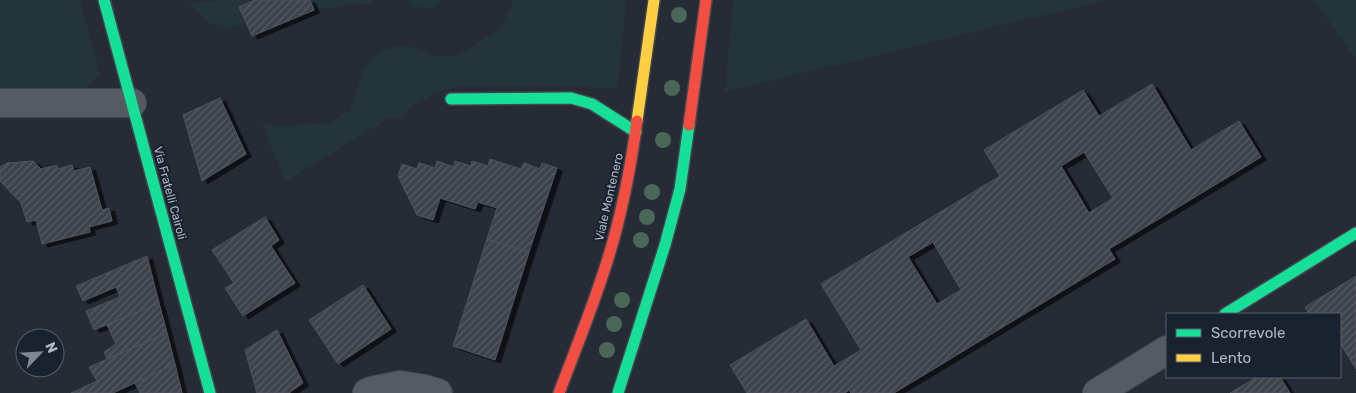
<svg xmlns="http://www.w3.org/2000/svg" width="1356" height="393" viewBox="0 0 1356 393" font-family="Rubik,sans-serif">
<defs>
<pattern id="building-hatch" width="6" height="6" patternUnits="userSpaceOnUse" patternTransform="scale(1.25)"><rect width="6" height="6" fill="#3e424b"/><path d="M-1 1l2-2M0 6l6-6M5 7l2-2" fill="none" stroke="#575b63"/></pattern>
<filter id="shadow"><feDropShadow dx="5.5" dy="3" stdDeviation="0" flood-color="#0009"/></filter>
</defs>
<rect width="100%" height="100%" fill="#262b35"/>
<path fill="#23353b" d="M0 0H80L100 73 82 93 0 92Z
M224 0H255L239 7 246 23 227 30 209 23 188 3Z
M310 0H372L370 4 348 5 314 10Z
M407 0H443L433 8 412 7Z
M513 0H626L618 89 577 86H458L436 93 410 107 403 119 389 118 285 182 262 123 279 126 328 123 348 112 356 93 362 72 374 56 398 45 418 48 437 57 459 55 500 29 511 7Z
M733 0H1108L725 92Z
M1314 0H1356V60Z"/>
<path fill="url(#building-hatch)" stroke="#4e535d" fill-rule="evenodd" filter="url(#shadow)" d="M255 0H310L314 10 252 36 239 7Z
M1152 84 1191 150 1239 121 1261 157 1109 249 1115 259 894 393H851L849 390 845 393H747L730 365 806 319 834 366 861 350 821 284 1000 176 984 150 1083 90 1099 116ZM1084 152 1113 198 1089 213 1061 166ZM933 242 961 290 937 304 908 257Z
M220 98 246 154 202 181 183 115Z
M490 159 521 169 524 163 540 169 542 163 557 168 529 252 487 239 497 208 478 202 475 209 440 198 433 220 417 215 398 176 402 164 417 169 419 163 435 168 437 161 454 167 455 161 471 166 472 161 488 166Z
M33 161 41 169 57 165 58 169 72 165 74 171 90 167 102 210 109 208 112 221 89 227 90 232 42 244 36 220 27 222 21 203 0 181V167L7 163Z
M265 217 279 240 271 246 295 283 243 316 225 288 234 283 212 250Z
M487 239 529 252 495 360 453 346Z
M147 256 159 303 94 330 86 311 120 297 116 287 83 301 76 286Z
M1356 276V369L1340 343V314H1309L1305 307Z
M363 285 391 329 338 364 309 320Z
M159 303 167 333 107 359 104 352 116 344 107 325Z
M277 330 303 383 289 393H257L245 350Z
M167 333 175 364 113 393H71L97 381 89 367Z
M175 364 182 393H140L135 383Z
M1257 377H1280L1290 393H1230Z"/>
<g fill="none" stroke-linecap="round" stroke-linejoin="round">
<defs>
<path id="street" d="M0 103H132
M367 393 371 391 400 385 425 389 438 393
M1097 393 1167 350"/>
<path id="fast" d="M104 0 210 393
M451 99 571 98 592 104 636 132
M1225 314 1356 233
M618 393 665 245 680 189 689 125"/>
<path id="slow" d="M637 121 654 0"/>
<path id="jam" d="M689 125 706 0
M559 393C574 353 590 314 603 274 620 224 630 173 637 121"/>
</defs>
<use href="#street" stroke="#42464e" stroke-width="30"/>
<use href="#fast" stroke="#42464e" stroke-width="14"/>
<use href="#slow" stroke="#42464e" stroke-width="14"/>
<use href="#jam" stroke="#42464e" stroke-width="14"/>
<use href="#street" stroke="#565a63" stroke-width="28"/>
<use href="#fast" stroke="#16e098" stroke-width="11"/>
<use href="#slow" stroke="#ffcf43" stroke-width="11"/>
<use href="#jam" stroke="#f24e42" stroke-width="11"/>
</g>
<g fill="#496857">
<circle cx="679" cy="15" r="8"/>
<circle cx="672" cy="88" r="8"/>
<circle cx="663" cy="140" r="8"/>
<circle cx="652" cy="192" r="8"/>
<circle cx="647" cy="217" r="8"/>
<circle cx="641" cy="240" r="8"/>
<circle cx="622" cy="300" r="8"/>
<circle cx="614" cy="324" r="8"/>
<circle cx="607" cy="350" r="8"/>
</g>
<g text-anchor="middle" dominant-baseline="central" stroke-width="4" stroke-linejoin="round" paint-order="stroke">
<g font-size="12" fill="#afb7c7" stroke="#1a222f">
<text transform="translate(170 193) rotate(75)">Via Fratelli Cairoli</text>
<text transform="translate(609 197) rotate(-77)">Viale Montenero</text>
</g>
</g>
<rect x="1166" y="313" width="175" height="65" fill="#1a222f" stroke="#565e6c"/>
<rect x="1176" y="329" width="25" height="8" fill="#16e098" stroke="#565e6c"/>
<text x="1211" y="338" font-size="15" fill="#afb7c7">Scorrevole</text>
<rect x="1176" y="354" width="25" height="8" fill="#ffcf43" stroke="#565e6c"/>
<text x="1211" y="363" font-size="15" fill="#afb7c7">Lento</text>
<g transform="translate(40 353) rotate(65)"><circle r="24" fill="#1a222f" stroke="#565e6c"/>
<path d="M0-4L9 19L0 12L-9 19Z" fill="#7f8694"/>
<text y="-8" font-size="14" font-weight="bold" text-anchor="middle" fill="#afb7c7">N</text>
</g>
</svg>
